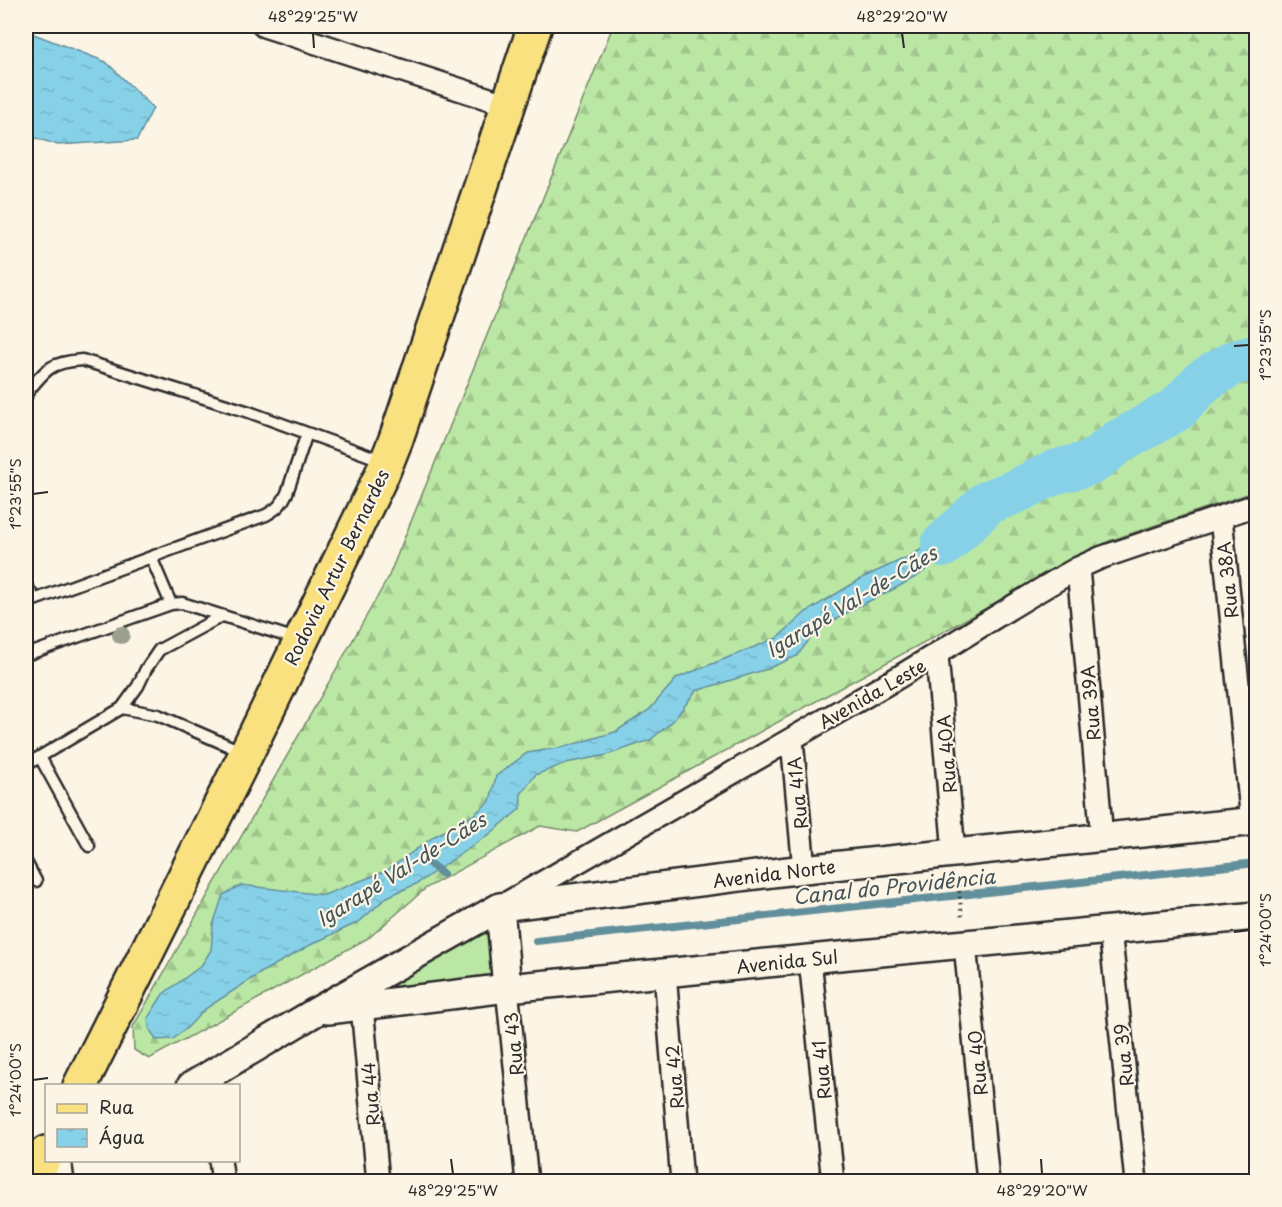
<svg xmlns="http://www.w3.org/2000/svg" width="1282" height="1207" viewBox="0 0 1282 1207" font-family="'Playpen Sans',sans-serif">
<defs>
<pattern id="forest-firs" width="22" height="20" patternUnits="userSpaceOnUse" patternTransform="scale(1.5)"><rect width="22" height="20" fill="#bbe7a4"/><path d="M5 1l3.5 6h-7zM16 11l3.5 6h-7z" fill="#a1c68d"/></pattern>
<pattern id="water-ripples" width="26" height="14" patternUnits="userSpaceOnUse" patternTransform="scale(1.5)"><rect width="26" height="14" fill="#87d1e8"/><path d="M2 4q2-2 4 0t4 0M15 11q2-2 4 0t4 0" fill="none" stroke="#75b4c7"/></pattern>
</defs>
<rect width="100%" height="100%" fill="#fcf5e5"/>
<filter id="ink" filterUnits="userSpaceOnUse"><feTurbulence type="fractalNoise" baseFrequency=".0167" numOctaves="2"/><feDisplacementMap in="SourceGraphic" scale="12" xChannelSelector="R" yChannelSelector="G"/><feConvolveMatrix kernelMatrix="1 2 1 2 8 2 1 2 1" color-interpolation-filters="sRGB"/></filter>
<g filter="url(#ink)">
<path fill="url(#forest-firs)" stroke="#738968" stroke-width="1.5" d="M613 26H1256V491L1109 541 577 832 540 826 426 888 370 937 149 1059 134 1050 133 1027 388 578Z"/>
<path fill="#bbe7a4" stroke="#738968" stroke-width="1.5" d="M479 931 488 935 493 975 490 979 389 992V986Z"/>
<path fill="url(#water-ripples)" stroke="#628f9c" stroke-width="1.5" d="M26 31 106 62 153 108 137 140 58 145 26 135Z
M987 503 961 543 919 575 894 589 857 607 816 631 797 656 767 669 696 691 673 721 650 740 607 755 566 763 535 775 521 794 520 809 491 833 418 883 387 897 359 922 314 943 262 972 205 1009 188 1027 173 1039 156 1040 149 1028 148 1018 163 994 201 966 211 950 213 925 223 895 241 885 324 895 386 871 435 836 472 816 490 801 496 776 527 753 564 747 615 732 649 710 677 678 777 638 806 612 864 577 912 555 935 541Z"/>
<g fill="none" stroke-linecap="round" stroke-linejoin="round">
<path stroke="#628f9c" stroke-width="8" d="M430 864 443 874
M536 941 1256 863"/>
<path stroke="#87d1e8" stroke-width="45" d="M943 545 987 503 1019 490 1055 472 1091 463 1117 443 1177 409 1203 381 1233 363 1256 357"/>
<defs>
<path id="service" d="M26 397V394C45 370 50 362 82 360L249 412 384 461
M151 557 171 604
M26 585 35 599
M26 603 266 515C277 509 282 504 287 493L307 433
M26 655 171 604 182 603 299 640
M122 708 158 715 243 752
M40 757 89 846
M26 765 122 708 138 686 146 669 159 650 222 616
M26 862 36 881"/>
<path id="minor" d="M264 26 508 105
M1221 517 1252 822
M1078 568 1102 838
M937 655 954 853
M792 740 804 869
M505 904C634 829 763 756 892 681 954 644 1015 603 1078 568L1100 558 1256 505
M1110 929 1136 1182
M965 944 988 1182
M810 959 833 1182
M665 973 682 1182
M507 988 527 1182
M362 1006 378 1182
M60 1160 63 1182
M220 1160 223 1182"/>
<path id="tertiary" d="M500 907 507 988
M328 1010 507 988 1256 916
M191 1086 317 1011 500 907 804 869 1256 821"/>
<path id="primary" d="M80 1086 246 754 382 474 396 439 535 26
M33 1182 46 1153"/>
</defs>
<use href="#service" stroke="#2b2b2b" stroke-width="15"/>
<use href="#minor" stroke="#2b2b2b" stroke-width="26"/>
<use href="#tertiary" stroke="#2b2b2b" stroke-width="32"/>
<use href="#primary" stroke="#2b2b2b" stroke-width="38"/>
<path stroke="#2b2b2b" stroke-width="4" stroke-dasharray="1.5 4.5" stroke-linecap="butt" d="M958 879 962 919"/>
<use href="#service" stroke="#fcf5e5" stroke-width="10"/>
<use href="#minor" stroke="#fcf5e5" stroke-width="21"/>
<use href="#tertiary" stroke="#fcf5e5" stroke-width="27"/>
<use href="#primary" stroke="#fae180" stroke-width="33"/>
</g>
<circle fill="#9da08f" cx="121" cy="635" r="9"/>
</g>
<path fill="none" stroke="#2b2b2b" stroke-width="2" d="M313 33 314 48M902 33 904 48M1234 346 1249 345M33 494 48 492M1234 932 1249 930M33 1080 48 1078M451 1159 453 1174M1041 1159 1042 1174"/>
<g text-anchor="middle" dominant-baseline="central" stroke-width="4.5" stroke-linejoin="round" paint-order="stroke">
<g font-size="18" fill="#2b2b2b" stroke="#fcf5e5">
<text transform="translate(336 567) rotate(-64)">Rodovia Artur Bernardes</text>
<text transform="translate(1227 580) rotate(-96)">Rua 38A</text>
<text transform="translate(872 693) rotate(-30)">Avenida Leste</text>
<text transform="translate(1090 703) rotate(-95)">Rua 39A</text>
<text transform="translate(946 754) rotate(-95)">Rua 40A</text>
<text transform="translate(797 793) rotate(-96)">Rua 41A</text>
<text transform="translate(774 873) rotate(-7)">Avenida Norte</text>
<text transform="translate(787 961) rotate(-6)">Avenida Sul</text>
<text transform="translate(513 1044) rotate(-96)">Rua 43</text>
<text transform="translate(1123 1055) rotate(-96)">Rua 39</text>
<text transform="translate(977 1063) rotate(-96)">Rua 40</text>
<text transform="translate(821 1070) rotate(-96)">Rua 41</text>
<text transform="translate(674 1077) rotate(-95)">Rua 42</text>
<text transform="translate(370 1094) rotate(-95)">Rua 44</text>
</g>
<g font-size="20" font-style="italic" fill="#42545a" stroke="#fcf5e5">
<text transform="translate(851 601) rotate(-31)">Igarapé Val-de-Cães</text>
<text transform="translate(401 869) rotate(-32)">Igarapé Val-de-Cães</text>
<text transform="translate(894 886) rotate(-6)">Canal do Providência</text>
</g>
</g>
<rect width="1282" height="1207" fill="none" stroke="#fcf5e5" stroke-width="66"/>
<rect x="45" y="1084" width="195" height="78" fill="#fcf5e5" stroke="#a8a49b" stroke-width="1.5"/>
<rect x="57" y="1104" width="30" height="9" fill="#fae180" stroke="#a8a49b" stroke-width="1.5"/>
<text x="99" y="1114" font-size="18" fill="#2b2b2b">Rua</text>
<rect x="57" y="1129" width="30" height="18" fill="url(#water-ripples)" stroke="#a8a49b" stroke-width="1.5"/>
<text x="99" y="1144" font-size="18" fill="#2b2b2b">Água</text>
<rect x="33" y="33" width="1216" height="1141" fill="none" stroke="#2b2b2b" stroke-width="2"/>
<g font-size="15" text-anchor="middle" fill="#2b2b2b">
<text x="313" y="22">48°29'25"W</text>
<text x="902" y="22">48°29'20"W</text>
<text transform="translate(1266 345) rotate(-90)" y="5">1°23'55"S</text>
<text transform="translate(16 494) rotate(-90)" y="5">1°23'55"S</text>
<text transform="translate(1266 930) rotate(-90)" y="5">1°24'00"S</text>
<text transform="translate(16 1080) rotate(-90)" y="5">1°24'00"S</text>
<text x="453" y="1196">48°29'25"W</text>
<text x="1042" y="1196">48°29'20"W</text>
</g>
</svg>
